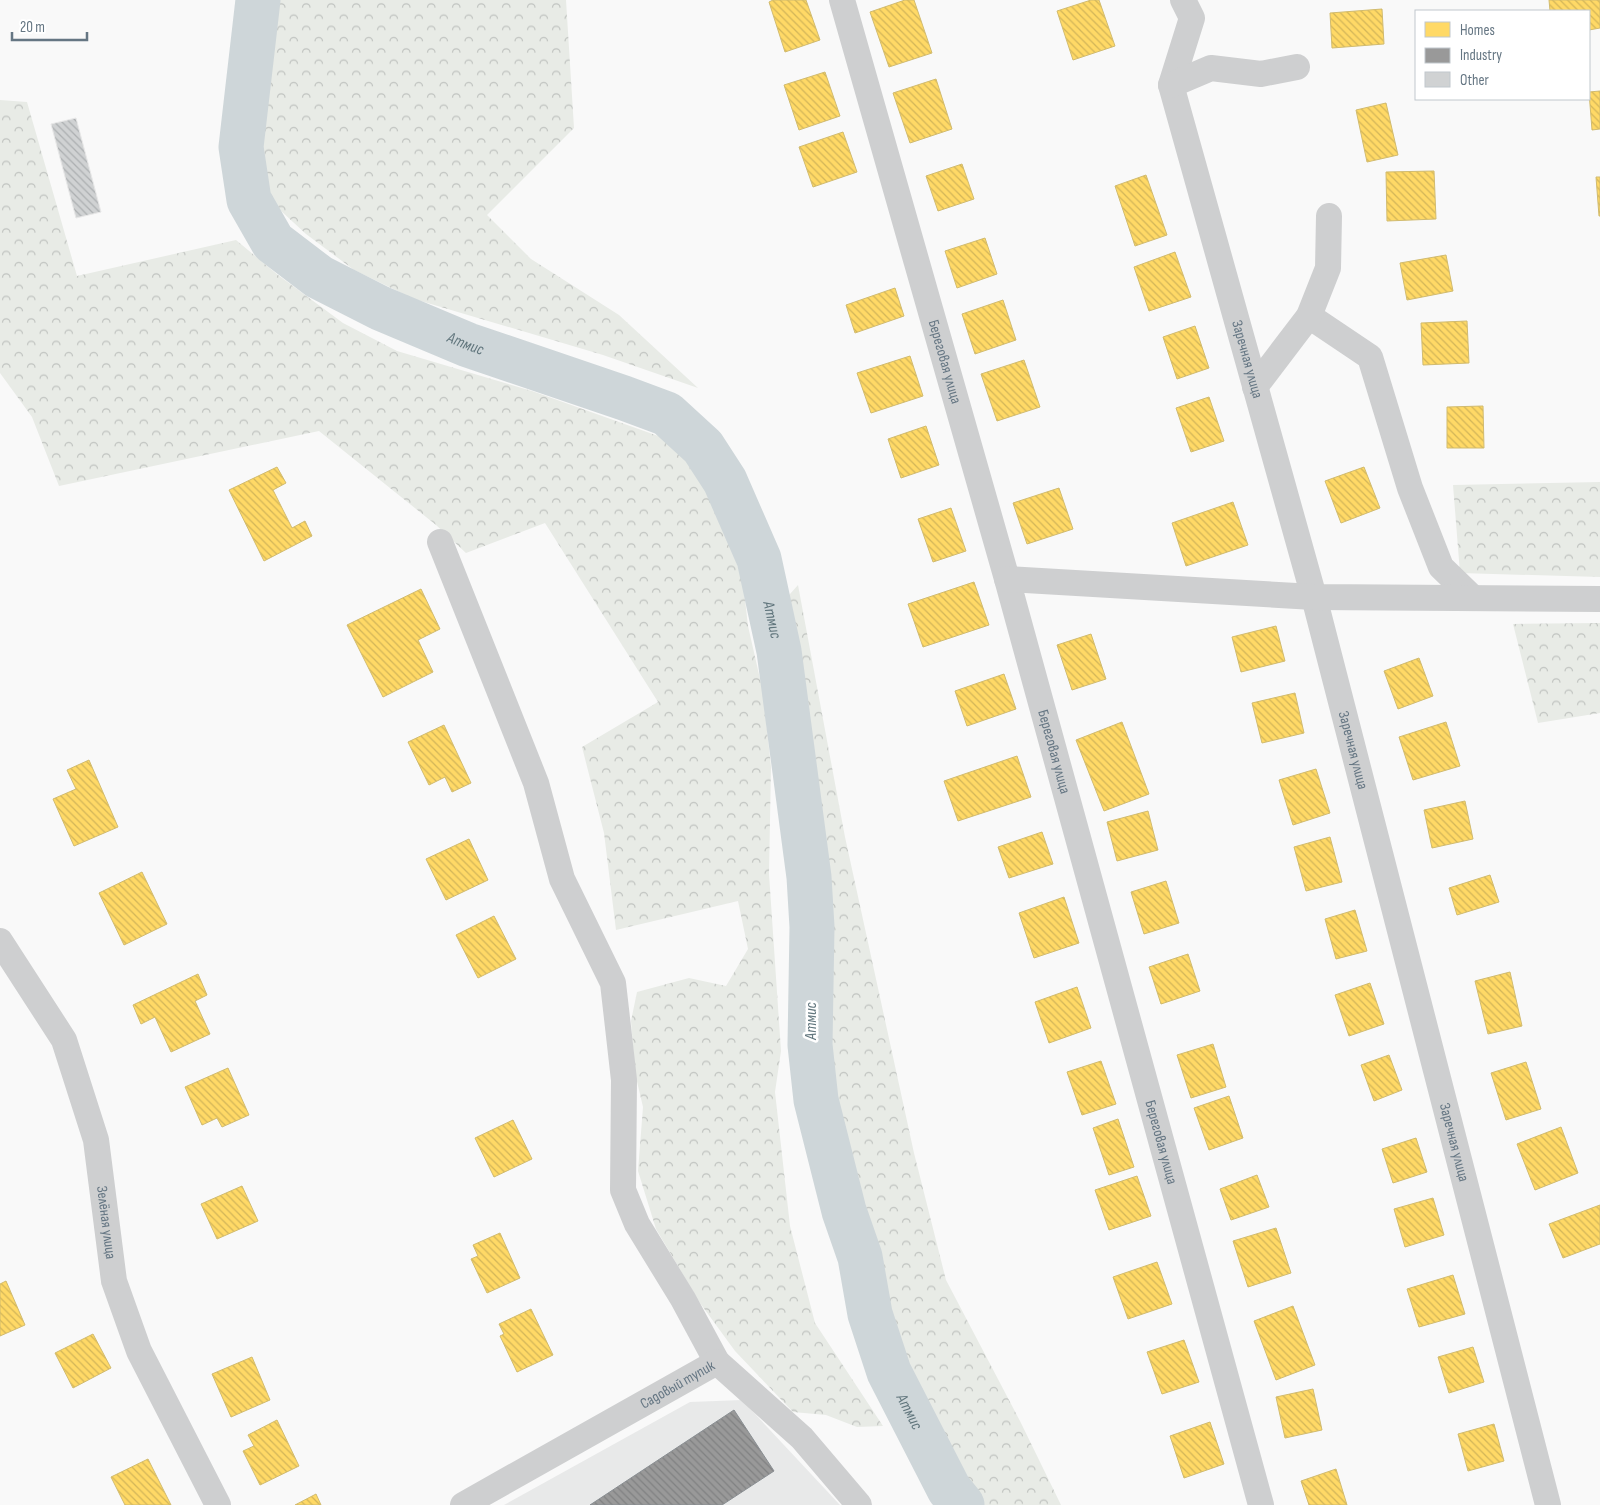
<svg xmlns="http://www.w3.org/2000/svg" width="1600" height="1505" viewBox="0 0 1600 1505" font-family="'Sofia Sans Condensed',sans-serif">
<defs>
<pattern id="forest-crowns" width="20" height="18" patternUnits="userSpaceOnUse" patternTransform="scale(1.25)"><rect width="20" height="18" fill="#e8ebe6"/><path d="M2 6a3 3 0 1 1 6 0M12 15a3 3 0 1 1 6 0" fill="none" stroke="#c0c3c0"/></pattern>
<pattern id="homes-back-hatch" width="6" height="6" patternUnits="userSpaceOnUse" patternTransform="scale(1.25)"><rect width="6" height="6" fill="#ffd966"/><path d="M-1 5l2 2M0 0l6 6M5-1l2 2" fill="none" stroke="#d2b559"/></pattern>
<pattern id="industry-back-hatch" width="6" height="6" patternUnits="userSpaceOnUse" patternTransform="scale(1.25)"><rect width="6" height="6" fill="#999"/><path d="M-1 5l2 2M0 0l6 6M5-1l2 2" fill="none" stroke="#808182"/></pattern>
<pattern id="building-back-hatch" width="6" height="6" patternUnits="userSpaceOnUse" patternTransform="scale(1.25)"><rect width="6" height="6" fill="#d0d2d3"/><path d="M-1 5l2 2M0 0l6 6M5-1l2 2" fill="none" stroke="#acafb1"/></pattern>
</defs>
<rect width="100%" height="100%" fill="#f9f9f9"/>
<path fill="#e8e9e9" d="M742 1400 840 1505H504L690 1402Z"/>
<path fill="url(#forest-crowns)" d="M268 0H566L574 128 487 215 531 259 619 315 698 388 603 355 414 299 354 270 306 234 280 210 255 172 252 153 264 83 261 33Z
M0 100 27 102 77 276 236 240 278 275 343 323 397 351 532 391 675 442 694 459 711 487 743 582 748 626 763 692 771 767 769 874 781 1051 775 1092 790 1226 815 1323 883 1426 857 1427 826 1415 793 1412 735 1351 700 1303 656 1229 638 1171 643 1107 635 1073 631 1021 637 992 689 978 726 986 748 949 738 901 616 930 604 833 582 747 658 702 545 523 466 553 436 525 319 431 59 486 32 417 0 373Z
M1600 482V577L1460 573 1453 485Z
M798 585 845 837 914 1153 946 1280 1020 1421 1061 1505H984L957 1474 922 1409 898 1335 872 1282 859 1234 850 1165 825 1079V1029L813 960 824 891 816 796 782 603Z
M1600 623V713L1538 723 1513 624Z"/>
<path fill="url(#homes-back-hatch)" stroke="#d1bb6f" d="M773 0H806L820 40 785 52 769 2Z
M905 0H914L932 53 889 67 870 12Z
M1091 0H1099L1115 46 1073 60 1057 11Z
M1549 0H1600V28L1589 30V11H1550Z
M1382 9 1384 44 1332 48 1330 13Z
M825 72 840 116 799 130 784 85Z
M936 79 952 129 910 143 893 93Z
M1600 91V129L1592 130 1589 92Z
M1386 103 1398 155 1367 162 1356 110Z
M843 132 857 172 813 187 799 147Z
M962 164 974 199 938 211 926 176Z
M1434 171 1436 219 1387 221 1386 172Z
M1146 175 1167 235 1135 246 1115 186Z
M1596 177H1600V216H1599Z
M985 238 997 274 957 288 945 251Z
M1175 252 1191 297 1149 311 1134 267Z
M1446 255 1453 291 1407 300 1400 263Z
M895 288 904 316 855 333 846 305Z
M1003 300 1016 340 975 354 962 314Z
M1467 321 1469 363 1423 365 1421 323Z
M1195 326 1209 368 1177 379 1163 337Z
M910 356 923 396 871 413 857 373Z
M1024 360 1040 407 997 421 981 374Z
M1209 397 1224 441 1191 452 1176 408Z
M1483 406 1484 448H1447V407Z
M926 426 939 465 901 478 888 439Z
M277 467 286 483 273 490 292 528 305 521 312 536 264 561 229 490Z
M1364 467 1380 508 1341 523 1325 481Z
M1059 488 1073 529 1027 544 1013 503Z
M1233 502 1248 545 1186 566 1172 523Z
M951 508 966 551 933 562 918 519Z
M974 582 989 625 923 647 908 604Z
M421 589 440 629 418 640 433 672 383 697 347 625Z
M1276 626 1285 661 1241 672 1232 637Z
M1091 634 1106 679 1072 690 1057 645Z
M1419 658 1433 696 1398 709 1384 671Z
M1004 674 1016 709 967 726 955 691Z
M1295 693 1304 733 1262 743 1252 703Z
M1122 722 1149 794 1104 811 1076 740Z
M1446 722 1460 766 1413 780 1399 737Z
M444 725 471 783 452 792 445 777 429 785 408 742Z
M1017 756 1031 797 958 821 944 781Z
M89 760 118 827 74 846 53 799 76 789 67 770Z
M1316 769 1330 813 1293 825 1279 780Z
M1465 801 1473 839 1432 848 1424 810Z
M1148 811 1158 850 1117 861 1107 822Z
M1042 832 1053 864 1009 878 998 847Z
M1330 837 1342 882 1306 891 1294 847Z
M469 839 488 880 446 900 426 859Z
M142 872 167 924 124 945 99 893Z
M1490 875 1499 902 1457 915 1449 888Z
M1166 881 1179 923 1144 934 1131 892Z
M1064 897 1079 943 1034 958 1019 913Z
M1355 910 1367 951 1336 959 1325 919Z
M494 916 516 959 478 978 456 935Z
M1188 954 1200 991 1161 1004 1149 967Z
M1510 972 1522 1026 1488 1034 1475 981Z
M198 974 207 995 195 1001 210 1034 171 1052 155 1017 141 1024 133 1005Z
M1370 983 1384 1024 1349 1036 1335 995Z
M1077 987 1091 1028 1049 1043 1035 1002Z
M1213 1044 1226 1087 1191 1098 1177 1055Z
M1389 1055 1402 1090 1374 1101 1361 1065Z
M1101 1061 1116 1104 1082 1115 1067 1072Z
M1526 1062 1541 1109 1506 1120 1491 1073Z
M228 1068 249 1115 222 1127 217 1118 202 1125 185 1087Z
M1229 1096 1243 1138 1209 1150 1194 1108Z
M1118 1119 1134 1167 1109 1175 1093 1128Z
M513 1120 532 1159 494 1177 475 1138Z
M1561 1127 1578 1173 1535 1190 1517 1144Z
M1416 1138 1427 1172 1393 1183 1382 1149Z
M1257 1175 1269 1207 1231 1220 1220 1189Z
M1137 1176 1151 1216 1109 1230 1095 1190Z
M242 1186 258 1221 217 1239 201 1204Z
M1433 1198 1444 1235 1405 1247 1394 1209Z
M1600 1205V1244L1563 1258 1549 1224Z
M1276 1228 1291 1273 1248 1287 1233 1241Z
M500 1233 520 1278 487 1293 471 1259 478 1256 473 1245Z
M1157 1262 1172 1304 1128 1319 1113 1277Z
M1453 1275 1465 1314 1419 1327 1407 1289Z
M6 1281 25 1325 0 1336V1284Z
M1293 1306 1315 1365 1276 1380 1254 1321Z
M531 1309 553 1355 517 1372 500 1336 504 1334 499 1324Z
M93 1334 111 1368 73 1388 55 1353Z
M1184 1340 1199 1382 1162 1394 1147 1352Z
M1473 1347 1484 1382 1449 1393 1438 1357Z
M252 1357 270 1400 231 1417 212 1374Z
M1313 1389 1322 1430 1285 1438 1276 1397Z
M277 1420 299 1466 260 1485 243 1451 254 1446 248 1435Z
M1210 1422 1224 1464 1184 1478 1170 1436Z
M1494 1424 1504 1461 1468 1471 1458 1434Z
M148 1459 171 1505H125L111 1477Z
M1336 1469 1347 1505H1309L1301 1481Z
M316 1494 321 1505H295Z"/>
<path fill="url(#industry-back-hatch)" stroke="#898e92" d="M734 1410 774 1471 722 1505H590Z"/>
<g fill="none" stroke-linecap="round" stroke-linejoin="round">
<path stroke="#ced6d9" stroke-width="45" id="s1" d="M258 0 241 147 249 200 273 242 319 277 380 308 468 345 624 398 667 414 703 447 725 481 759 559 779 651 809 877 812 927 810 1045 816 1100 844 1211 860 1257 870 1314 889 1372 949 1489 962 1505"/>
</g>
<path fill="url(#building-back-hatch)" stroke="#e8e8e8" d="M76 118 101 212 76 218 51 124Z"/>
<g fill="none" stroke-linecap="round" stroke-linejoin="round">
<g stroke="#cecfd0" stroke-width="26">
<path id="s2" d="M842 0 1007 579 1261 1505"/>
<path id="s3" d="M1183 0 1192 18 1171 85 1314 597 1548 1505"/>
<path d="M1171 85 1211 68 1261 74 1297 67"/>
<path d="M1309 316 1370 357 1410 488 1441 567 1473 598"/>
<path d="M1255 387 1309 316 1328 268 1329 216"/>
<path d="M440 542 536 783 562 879 613 983 624 1080 623 1190 637 1224 683 1299 717 1362"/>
<path d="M1007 579 1314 597 1600 599"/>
<path id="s4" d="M0 941 64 1040 96 1140 114 1281 139 1351 218 1505"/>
<path id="s5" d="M463 1505 717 1362 802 1438 859 1505"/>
</g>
</g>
<g text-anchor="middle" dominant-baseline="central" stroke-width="5" stroke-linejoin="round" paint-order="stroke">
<g font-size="15" fill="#657683" stroke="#fff">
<text stroke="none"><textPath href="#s3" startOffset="375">Заречная улица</textPath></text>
<text stroke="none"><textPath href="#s2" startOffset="376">Береговая улица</textPath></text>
<text stroke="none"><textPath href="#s3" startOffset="780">Заречная улица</textPath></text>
<text stroke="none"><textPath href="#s2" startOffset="781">Береговая улица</textPath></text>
<text stroke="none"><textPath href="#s2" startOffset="1186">Береговая улица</textPath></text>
<text stroke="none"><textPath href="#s3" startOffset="1185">Заречная улица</textPath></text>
<text stroke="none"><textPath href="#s4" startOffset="306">Зелёная улица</textPath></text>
<text stroke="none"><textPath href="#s5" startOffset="246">Садовый тупик</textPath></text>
</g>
<g font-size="16" font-style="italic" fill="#60757c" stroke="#fff">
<text stroke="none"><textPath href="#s1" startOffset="469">Атмис</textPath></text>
<text stroke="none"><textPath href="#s1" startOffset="919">Атмис</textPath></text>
<text transform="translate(811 1021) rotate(-90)">Атмис</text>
<text stroke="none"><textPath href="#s1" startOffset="1729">Атмис</textPath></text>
</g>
</g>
<rect x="1415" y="10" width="175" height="90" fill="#ffffff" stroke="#c1c8cd"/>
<rect x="1425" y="22" width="25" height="15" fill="#ffd966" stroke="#c1c8cd"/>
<text x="1460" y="35" font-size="15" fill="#657683">Homes</text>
<rect x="1425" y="48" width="25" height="15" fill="#999999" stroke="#c1c8cd"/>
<text x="1460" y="60" font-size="15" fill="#657683">Industry</text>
<rect x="1425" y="72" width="25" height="15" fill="#d0d2d3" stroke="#c1c8cd"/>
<text x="1460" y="85" font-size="15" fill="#657683">Other</text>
<path d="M12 32v8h75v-8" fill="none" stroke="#657683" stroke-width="2.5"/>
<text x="20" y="32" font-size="15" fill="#657683" stroke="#ffffff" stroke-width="4" paint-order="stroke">20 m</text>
</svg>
